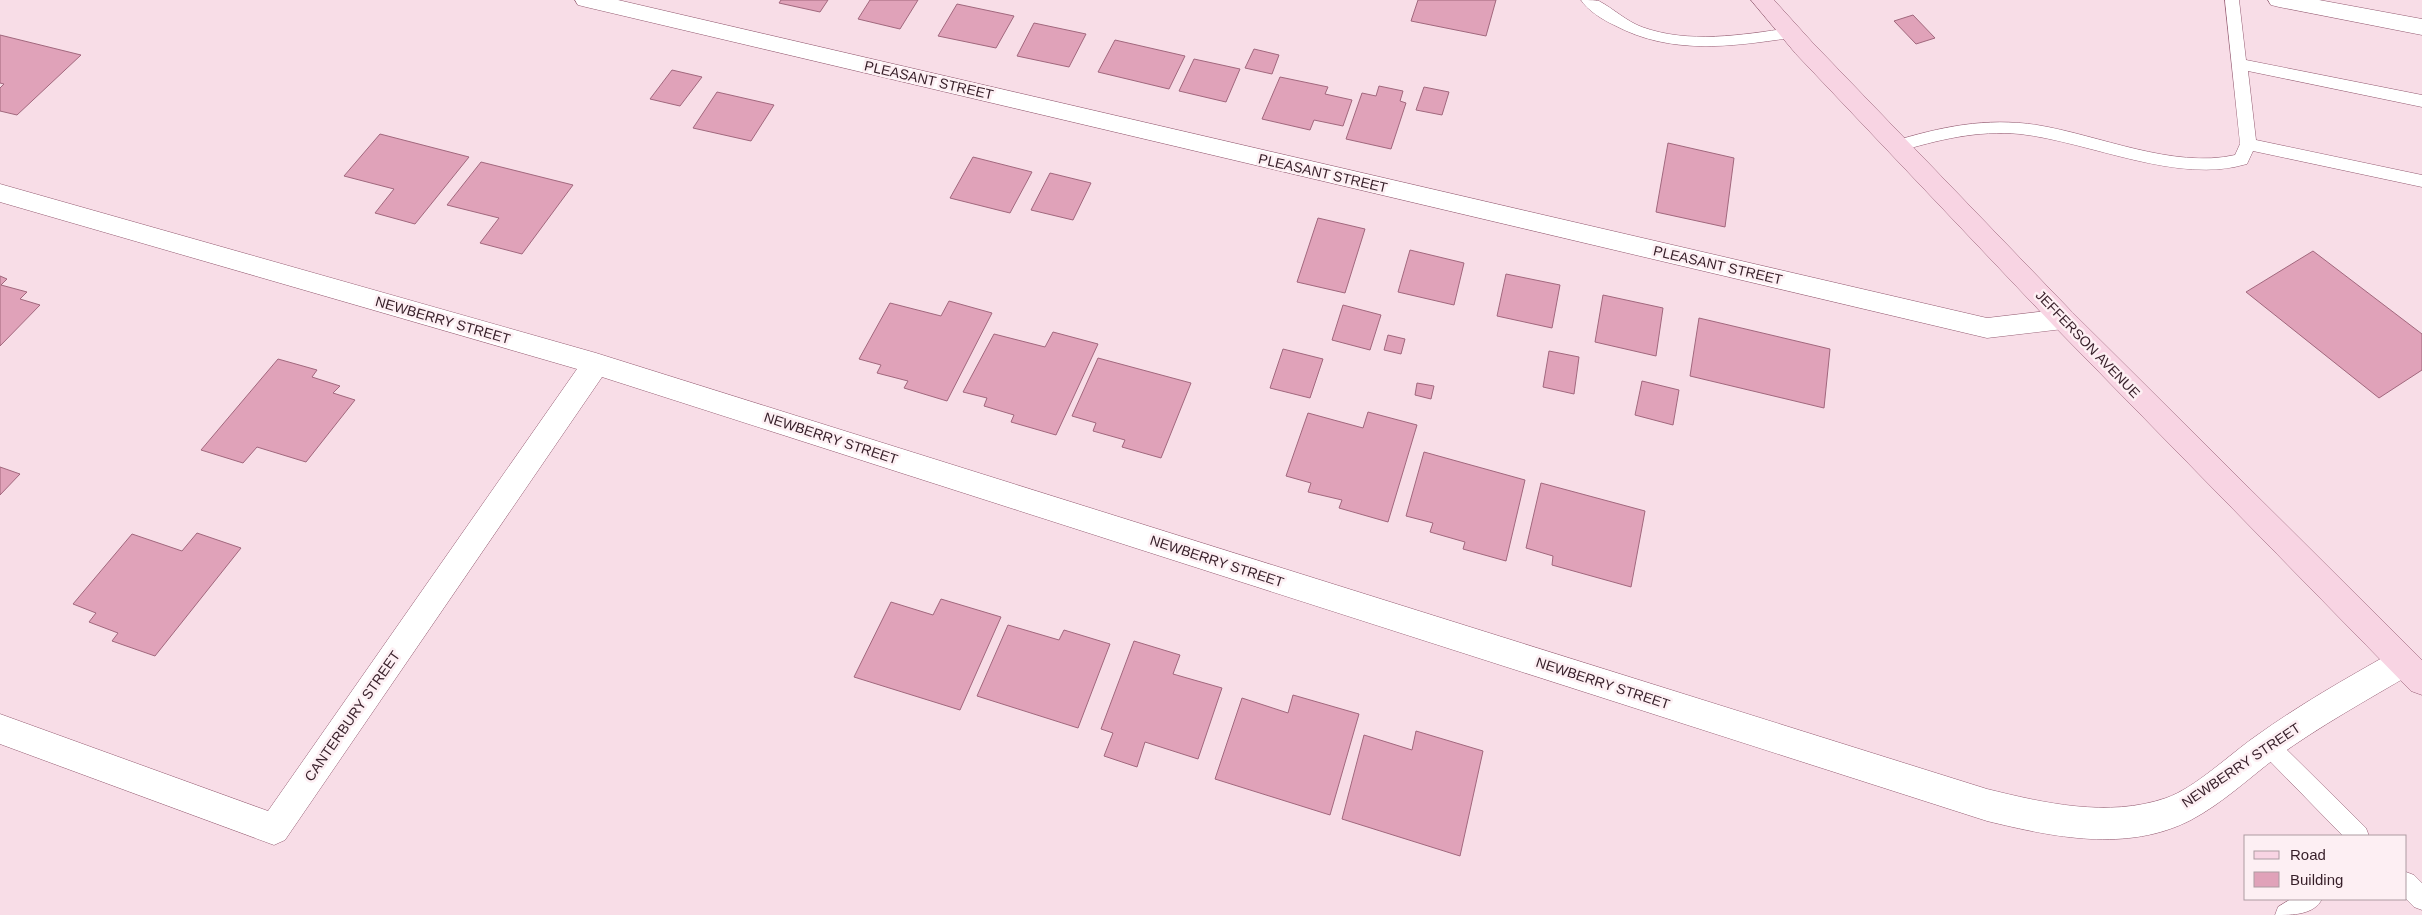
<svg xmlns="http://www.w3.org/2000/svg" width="2422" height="915" viewBox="0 0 2422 915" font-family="Helvetica,sans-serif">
<rect width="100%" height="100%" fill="#f8dde7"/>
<path fill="#e0a2b9" stroke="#a1677d" d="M781 0H828L820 12 779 3Z
M870 0H918L900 29 858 19Z
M1418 0H1496L1486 36 1411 21Z
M957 4 1014 16 996 48 938 36Z
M1913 15 1935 38 1916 44 1894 21Z
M1034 23 1086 34 1069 67 1017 56Z
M0 35 81 55 17 115 0 111V88L4 84 0 83Z
M1115 40 1185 56 1169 89 1098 72Z
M1254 49 1279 55 1272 74 1245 68Z
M1194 59 1240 69 1226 102 1179 91Z
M672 70 702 77 680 106 650 99Z
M1280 77 1328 87 1325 94 1352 100 1343 126 1314 120 1310 130 1262 119Z
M1379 86 1403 91 1400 101 1406 103 1391 149 1346 139 1362 93 1376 96Z
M1424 87 1449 92 1442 115 1416 110Z
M717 92 774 105 751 141 693 128Z
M380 134 469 157 415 224 375 213 394 189 344 176Z
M1668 143 1734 158 1725 227 1656 212Z
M973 157 1032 172 1010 213 950 198Z
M481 162 573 185 522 254 480 243 499 218 447 205Z
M1050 173 1091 183 1073 220 1031 210Z
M1318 218 1365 229 1345 293 1297 282Z
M1410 250 1464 263 1454 305 1398 292Z
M2313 251 2422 334V370L2379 398 2246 292Z
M1506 274 1560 285 1552 328 1497 316Z
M0 276 7 279 1 285 27 292 20 299 40 305 0 346Z
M1603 295 1663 308 1656 356 1595 342Z
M949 301 992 313 947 401 904 388 908 381 877 373 881 365 859 359 890 303 941 316Z
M1343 305 1381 315 1370 350 1332 340Z
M1699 318 1830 349 1824 408 1690 376Z
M1053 332 1098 344 1056 435 1011 422 1014 415 984 406 987 398 963 392 994 334 1045 347Z
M1388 335 1405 339 1401 354 1384 350Z
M1283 349 1323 359 1310 398 1270 388Z
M1549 351 1579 357 1574 394 1543 387Z
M1098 358 1191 383 1161 458 1122 447 1125 440 1093 431 1096 423 1072 416Z
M278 359 317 370 312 377 340 386 333 393 355 400 306 462 257 447 243 463 201 450Z
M1642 381 1679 390 1673 425 1635 415Z
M1417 383 1434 386 1431 399 1415 395Z
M1368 412 1417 425 1388 522 1339 508 1342 500 1308 492 1311 483 1286 476 1308 413 1363 428Z
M1424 452 1525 480 1506 561 1463 549 1465 542 1430 532 1433 523 1406 516Z
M0 467 20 474 0 495Z
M1541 483 1645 511 1631 587 1552 565 1553 556 1526 548Z
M197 533 241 548 155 656 112 641 118 633 89 622 96 613 73 604 132 534 182 551Z
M941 599 1001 617 960 710 854 677 891 602 933 615Z
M1008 625 1059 640 1064 630 1110 644 1078 728 977 696Z
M1134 641 1180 655 1173 674 1222 688 1198 759 1145 742 1137 767 1104 756 1113 733 1101 729Z
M1293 695 1359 714 1330 815 1215 779 1242 698 1288 713Z
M1416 731 1483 751 1460 856 1342 819 1364 735 1412 750Z"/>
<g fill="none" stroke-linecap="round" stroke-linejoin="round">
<defs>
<path id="lane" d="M1581 0C1586 0 1595 0 1599 1 1614 9 1626 21 1642 27 1689 44 1741 35 1790 28L1795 29 1798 33 1795 37 1790 38C1729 47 1670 55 1614 25 1603 20 1587 10 1581 0Z
M2225 0H2239L2246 60 2422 95V107L2248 71 2256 140 2422 175V187L2253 151 2247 164C2178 185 2090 142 2020 134 1977 130 1938 140 1897 152L1891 150 1889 146 1891 142C1940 127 1986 117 2037 125 2099 135 2173 169 2235 155L2240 144Z
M2268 735 2275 738 2366 828 2369 836H2343L2261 752 2257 745 2261 738Z
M2406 872 2414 875 2422 883V910L2414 907 2406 899Z
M2291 899H2322C2314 915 2293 915 2275 915L2278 907Z"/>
<path id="street" d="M575 0H618L1987 318 2063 309 2072 312 2076 319 2072 326 2063 329 1987 338 586 7 578 5Z
M2268 0H2319L2422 19V35L2279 7 2271 5Z
M0 184 596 353 1987 789C2044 803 2108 818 2166 798 2195 788 2230 754 2256 736 2299 705 2345 679 2391 653L2402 649 2413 653 2417 663 2413 673C2367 700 2320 726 2277 757 2249 778 2223 803 2191 820 2127 853 2053 837 1987 821L602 377 285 840 274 845 0 744V714L268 811 577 369 0 202Z"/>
<path id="secondary" d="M1751 0H1774L1812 42 2072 312 2422 660V695L2411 691 2054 326 1796 54Z"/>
</defs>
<use href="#lane" stroke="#945c72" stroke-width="1"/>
<use href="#street" stroke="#945c72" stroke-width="1"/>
<use href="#secondary" stroke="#945c72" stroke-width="1"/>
<use href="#lane" fill="#fff" fill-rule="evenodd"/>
<use href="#street" fill="#fff" fill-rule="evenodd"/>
<use href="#secondary" fill="#f8d4e3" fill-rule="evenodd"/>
</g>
<g text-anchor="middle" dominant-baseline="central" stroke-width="5" stroke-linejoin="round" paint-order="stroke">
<g font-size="14" fill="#361e28" stroke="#fdeff3">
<text transform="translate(929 80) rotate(13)">PLEASANT STREET</text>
<text transform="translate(1323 173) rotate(13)">PLEASANT STREET</text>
<text transform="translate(1718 265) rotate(13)">PLEASANT STREET</text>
<text transform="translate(443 320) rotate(16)">NEWBERRY STREET</text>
<text transform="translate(2088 344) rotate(46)">JEFFERSON AVENUE</text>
<text transform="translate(831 438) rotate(18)">NEWBERRY STREET</text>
<text transform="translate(1217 561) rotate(18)">NEWBERRY STREET</text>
<text transform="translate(1603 683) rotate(18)">NEWBERRY STREET</text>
<text transform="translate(352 716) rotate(-55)">CANTERBURY STREET</text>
<text transform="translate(2241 765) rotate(-34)">NEWBERRY STREET</text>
</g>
</g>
<rect x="2244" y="835" width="162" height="65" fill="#fdeff3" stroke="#ad9ba2"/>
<rect x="2254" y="851" width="25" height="8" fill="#f8d4e3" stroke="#ad9ba2"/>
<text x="2290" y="860" font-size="15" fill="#361e28">Road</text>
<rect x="2254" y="872" width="25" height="15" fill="#e0a2b9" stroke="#ad9ba2"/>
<text x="2290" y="885" font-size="15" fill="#361e28">Building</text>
</svg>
